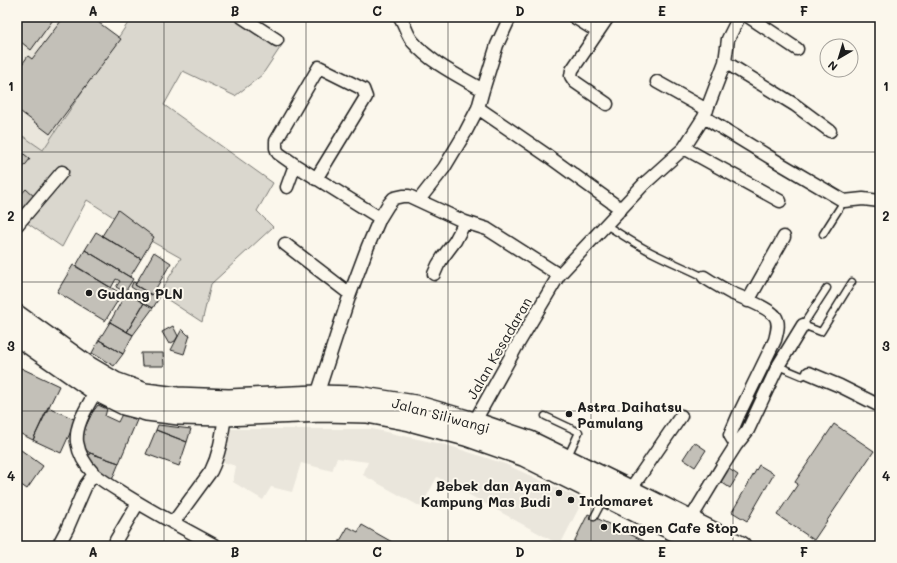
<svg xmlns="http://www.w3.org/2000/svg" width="897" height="563" viewBox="0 0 897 563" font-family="Mali,sans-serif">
<rect width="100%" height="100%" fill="#fbf7ec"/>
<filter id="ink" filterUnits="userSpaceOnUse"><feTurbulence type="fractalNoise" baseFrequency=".025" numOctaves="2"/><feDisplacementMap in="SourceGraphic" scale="8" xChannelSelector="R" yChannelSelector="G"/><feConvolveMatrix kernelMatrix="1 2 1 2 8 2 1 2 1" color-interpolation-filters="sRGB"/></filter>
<g filter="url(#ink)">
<path fill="#eae6dc" d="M17 17H82L116 41 43 150 17 132Z
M228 429H372L450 446 505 464 583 500 560 545 437 477 421 507 363 475 368 462 337 458 332 471 301 463 292 492 271 487 263 500 233 482 236 466 222 462Z"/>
<path fill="#dad7ce" stroke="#7b7a75" d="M132 17H237L282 45 262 75 235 96 183 71 164 105 273 183 257 211 273 227 211 284 202 322 159 294 181 258 149 240 87 200 62 247 17 216V132L43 150Z"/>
<path fill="#c3c0b8" stroke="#1c1c1c" d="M17 17H55L31 50 21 42 17 47Z
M64 17H91L121 39 50 134 17 109V80L20 76 17 74V71L28 56 32 59Z
M18 149 30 159 22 169 17 165V150Z
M26 189 35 197 24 210 17 204V199Z
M118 210 154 237 141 259 102 236Z
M96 232 141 259 130 277 85 250Z
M85 250 133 279 125 292 116 287 120 281 116 279 111 288 76 266Z
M154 252 171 263 152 295 135 285Z
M73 265 122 294 105 321 57 292Z
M133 282 136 283 135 285 152 295 156 289 162 293 153 308 138 300 142 294 131 287Z
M126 293 144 303 127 332 110 322Z
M144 303 153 308 133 335 127 332Z
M110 322 133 335 123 354 99 340Z
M173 326 178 336 175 341 169 344 162 332Z
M182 329 188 335H190L184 354 171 350Z
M99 340 123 354 114 366 92 353Z
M141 353H163L164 366H142Z
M21 368 59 386 33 440 17 432V376Z
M98 405 107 409 105 416 118 422 122 414 137 420 119 463 90 453 82 447 84 430 92 413Z
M48 407 76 420 61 453 33 440Z
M834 424 874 451 814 540 777 515 798 484 795 482Z
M158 425 191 429 187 442 156 430Z
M156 430 187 442 179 466 146 454Z
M694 442 706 450 695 467 683 459Z
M21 450 43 466 27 489 17 482V456Z
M90 453 119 463 112 480 99 470 87 459Z
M759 465 774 474 747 521 732 512Z
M726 467 738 475 730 488 718 480Z
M588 514 644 541 642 546H572Z
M362 525 392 542 390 546H337L348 527 358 532Z"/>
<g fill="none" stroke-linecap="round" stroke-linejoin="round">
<defs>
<path id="service" d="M606 225C622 235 638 246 655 254 671 262 688 269 704 277
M823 234 844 201
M827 288 803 325 821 332 852 282
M778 366 802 376 809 373
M545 416 579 432 567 458
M594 517 604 498"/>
<path id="minor" d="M242 17 277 40
M400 17C405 25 407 35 413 42 431 63 459 76 483 90
M574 17 598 32
M749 17 797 49
M725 62 795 105 830 131
M657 82 707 110
M607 104 575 82 571 76 572 70 608 17
M478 108 548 156 621 209
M704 117 781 164 844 201 863 199 880 201
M684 148 780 201
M316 179 366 97 363 89 319 67 276 141V148L278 153 295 165 380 218
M287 187 295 165
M419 200 444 168 465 133 478 108 483 90 497 45 510 17
M17 225 62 172
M285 244 350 294
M434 274 438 265 443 257 455 241 465 222
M704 277C713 283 722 288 731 293 741 297 769 308 775 316 780 323 777 332 775 340L739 414 730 435 736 445
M748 301 784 237
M809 373 840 386 880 406
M96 391C88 406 75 424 77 442 79 454 86 466 94 474 104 482 116 489 127 496 156 514 186 530 216 546
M317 395 350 294 368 246 380 218 388 205 394 198 403 196H409L465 222 487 229 559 275 644 184 684 148 704 117 725 62 728 39 739 17
M471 428 515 349 559 275
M630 490 681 416
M690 520 722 467 736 445 748 430 778 366 803 325
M173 523 211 471C220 453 222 435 225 416
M58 546 67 529 86 485 94 474
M119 546 116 540 138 503"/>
<path id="primary" d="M17 315 88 366 115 382 145 393 177 397 229 399 317 395 357 396 415 405 474 422 530 441 630 490 741 546
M17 336 96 391 124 405 147 411 179 415 225 416 323 412 367 413 410 421 466 436 523 456 704 546"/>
</defs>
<use href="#service" stroke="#1c1c1c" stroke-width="9"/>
<use href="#minor" stroke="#1c1c1c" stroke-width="15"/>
<use href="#primary" stroke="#1c1c1c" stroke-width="22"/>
<use href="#service" stroke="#fbf7ec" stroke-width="6"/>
<use href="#minor" stroke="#fbf7ec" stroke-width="12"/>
<use href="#primary" stroke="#fbf7ec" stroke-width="19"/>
</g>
</g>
<path fill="none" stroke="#1c1c1c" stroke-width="1" stroke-opacity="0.55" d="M164 17V546M306 17V546M448 17V546M591 17V546M733 17V546M17 152H880M17 282H880M17 411H880"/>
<g fill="#1c1c1c" stroke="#fbf7ec" stroke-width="1.5">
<circle cx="89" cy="293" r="4"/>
<circle cx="569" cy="414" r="4"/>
<circle cx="559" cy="493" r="4"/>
<circle cx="571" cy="500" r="4"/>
<circle cx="604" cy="527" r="4"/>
</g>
<g text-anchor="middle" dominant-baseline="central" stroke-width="4" stroke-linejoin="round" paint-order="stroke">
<g font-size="14" font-weight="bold" fill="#1c1c1c" stroke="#fbf7ec" text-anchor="start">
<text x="97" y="293">Gudang PLN</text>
<text x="577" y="406">Astra Daihatsu<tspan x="577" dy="16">Pamulang</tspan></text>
<text x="551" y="485" text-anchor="end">Bebek dan Ayam<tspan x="551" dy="16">Kampung Mas Budi</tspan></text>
<text x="579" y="500">Indomaret</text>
<text x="612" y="527">Kangen Cafe Stop</text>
</g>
<g font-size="14" fill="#1c1c1c" stroke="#fbf7ec">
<text transform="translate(499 348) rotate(-60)">Jalan Kesadaran</text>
<text transform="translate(441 415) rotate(15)">Jalan Siliwangi</text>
</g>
</g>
<rect width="897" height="563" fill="none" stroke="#fbf7ec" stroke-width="44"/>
<g transform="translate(839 58) rotate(218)"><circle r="19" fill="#fbf7ec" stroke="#a29f99"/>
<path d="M0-3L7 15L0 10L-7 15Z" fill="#1c1c1c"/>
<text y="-6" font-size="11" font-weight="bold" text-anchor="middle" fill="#1c1c1c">N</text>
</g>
<rect x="22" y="22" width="853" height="519" fill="none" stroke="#1c1c1c" stroke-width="1.5"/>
<g font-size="13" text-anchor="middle" font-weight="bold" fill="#1c1c1c">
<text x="93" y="16">A</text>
<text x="235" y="16">B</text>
<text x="377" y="16">C</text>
<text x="520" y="16">D</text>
<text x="662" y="16">E</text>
<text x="804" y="16">F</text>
<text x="11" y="91">1</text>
<text x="886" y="91">1</text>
<text x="11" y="221">2</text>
<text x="886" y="221">2</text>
<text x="11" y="351">3</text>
<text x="886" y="351">3</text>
<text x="11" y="481">4</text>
<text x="886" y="481">4</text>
<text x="93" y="557">A</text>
<text x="235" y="557">B</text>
<text x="377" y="557">C</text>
<text x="520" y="557">D</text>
<text x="662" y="557">E</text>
<text x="804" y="557">F</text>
</g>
</svg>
